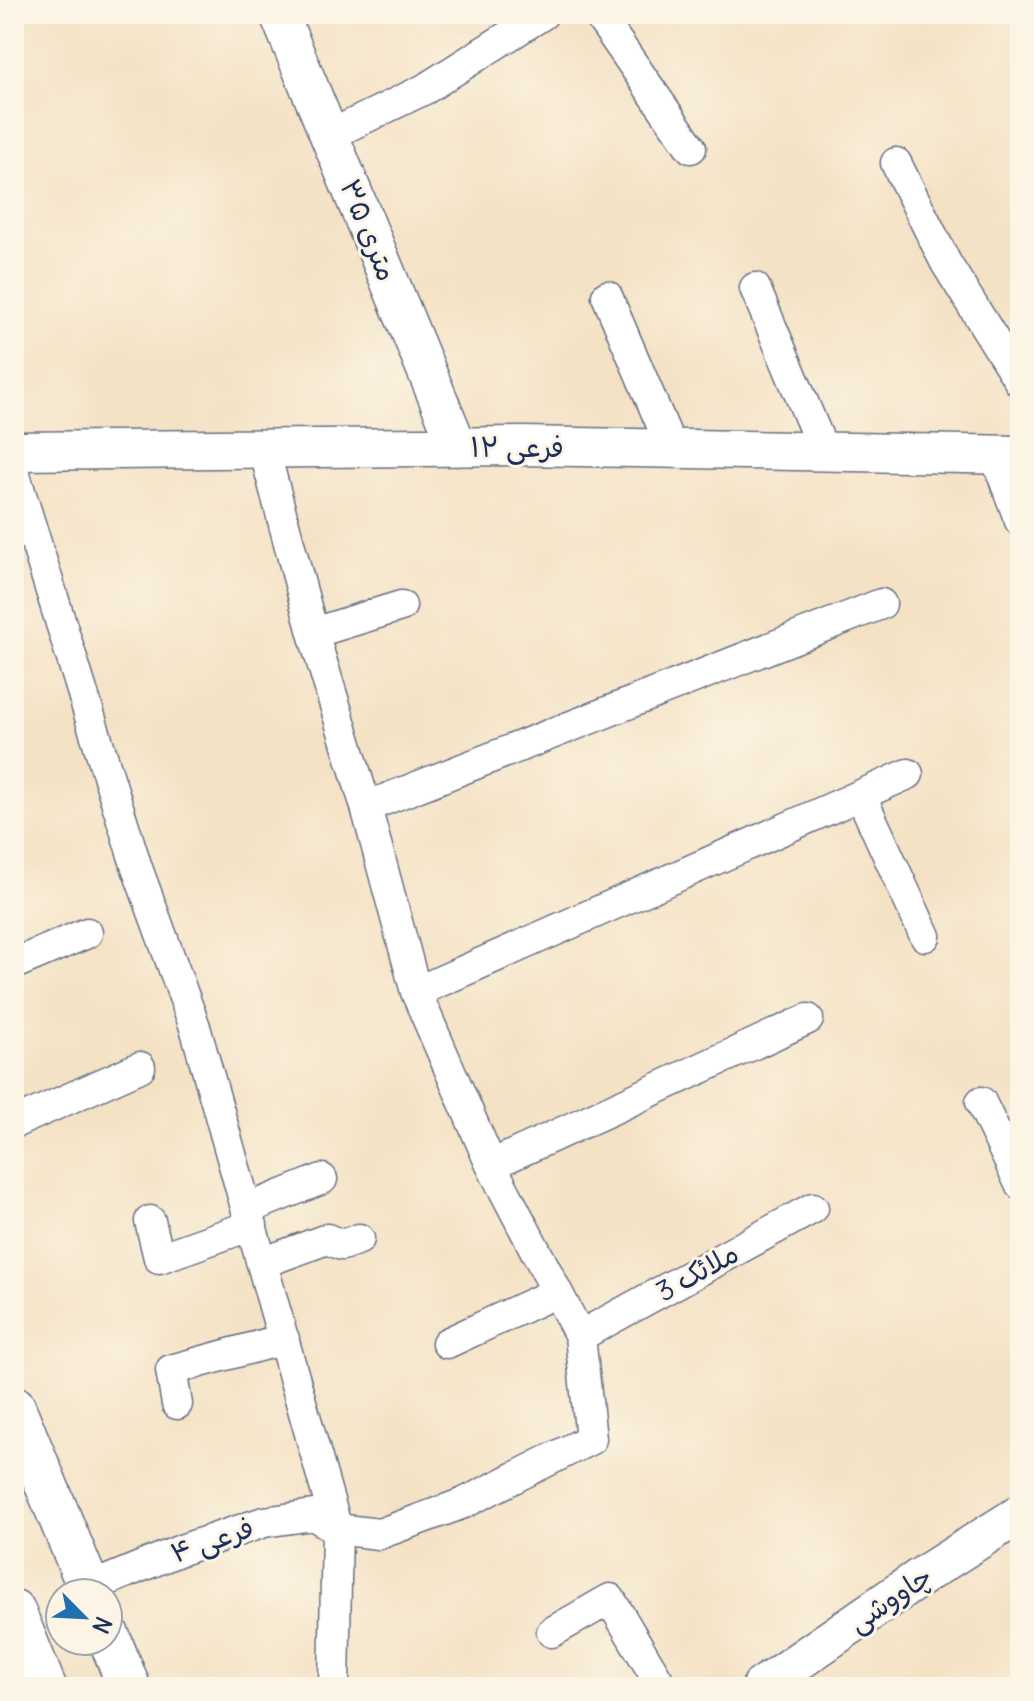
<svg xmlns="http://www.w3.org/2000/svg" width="1034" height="1701" viewBox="0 0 1034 1701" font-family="Delius,'Playpen Sans Arabic',sans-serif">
<rect width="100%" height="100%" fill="#fcf5e5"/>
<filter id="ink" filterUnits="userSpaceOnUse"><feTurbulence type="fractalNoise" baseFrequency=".0125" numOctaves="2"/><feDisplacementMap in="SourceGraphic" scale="16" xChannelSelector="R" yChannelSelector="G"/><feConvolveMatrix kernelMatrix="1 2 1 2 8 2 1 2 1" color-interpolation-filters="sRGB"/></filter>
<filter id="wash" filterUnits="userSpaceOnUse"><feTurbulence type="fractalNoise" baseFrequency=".006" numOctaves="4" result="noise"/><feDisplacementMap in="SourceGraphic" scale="32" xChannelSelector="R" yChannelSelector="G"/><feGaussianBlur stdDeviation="1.8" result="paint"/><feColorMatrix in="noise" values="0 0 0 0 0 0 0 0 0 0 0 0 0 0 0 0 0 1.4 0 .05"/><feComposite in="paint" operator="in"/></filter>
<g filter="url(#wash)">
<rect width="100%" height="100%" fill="#f4e2c5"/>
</g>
<g filter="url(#ink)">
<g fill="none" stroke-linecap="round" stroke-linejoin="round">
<defs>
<path id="minor" d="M598 14 691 148
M330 135 425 89 543 14
M896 163 946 263 1020 382
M755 288 824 452
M607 296 672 449
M995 455 1020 521
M14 472 137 868 195 1027 337 1529 334 1687
M313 633 401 606
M861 796 925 936
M366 807 881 604
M14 964 87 933
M416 992 908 774
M981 1102 1020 1184
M14 1123 140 1067
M491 1165 808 1019
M247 1209 322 1179
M150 1221 159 1258 252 1225
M262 1263 327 1239 342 1245 359 1239
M580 1336 813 1208
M447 1343 557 1292
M177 1404 171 1370 284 1339
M89 1588 181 1550 264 1522 313 1515 337 1529 379 1534 464 1503 591 1439 580 1336 491 1165 416 992 366 807 313 633 264 449
M552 1632 610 1599 662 1687"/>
<path id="tertiary" d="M279 14 458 447
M14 451 522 446 1020 455
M761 1687 922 1576 1020 1514"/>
<path id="secondary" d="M14 1407 91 1593
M14 1611 45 1687
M108 1635 129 1687"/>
</defs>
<use href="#minor" stroke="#676e82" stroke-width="33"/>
<use href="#tertiary" stroke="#676e82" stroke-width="41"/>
<use href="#secondary" stroke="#676e82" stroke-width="45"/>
<use href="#minor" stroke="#fff" stroke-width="30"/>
<use href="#tertiary" stroke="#fff" stroke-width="38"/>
<use href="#secondary" stroke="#fff" stroke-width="42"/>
</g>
</g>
<g text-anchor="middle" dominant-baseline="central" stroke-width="6" stroke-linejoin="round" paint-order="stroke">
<g font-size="28" fill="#1b2f5e" stroke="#fcf5e5">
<text transform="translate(369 230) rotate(68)">۳۵ متری</text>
<text x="517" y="447">فرعی ۱۲</text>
<text transform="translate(697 1272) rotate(-29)">ملائک 3</text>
<text transform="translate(212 1540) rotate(-19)">فرعی ۴</text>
<text transform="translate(890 1599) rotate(-34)">چاووشی</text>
</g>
</g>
<rect width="1034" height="1701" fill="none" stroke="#fcf5e5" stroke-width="48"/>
<g transform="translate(84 1617) rotate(114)"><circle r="38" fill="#fcf5e5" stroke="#a2a6af" stroke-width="2"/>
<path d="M0-6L14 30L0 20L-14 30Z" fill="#1f6fb2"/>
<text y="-12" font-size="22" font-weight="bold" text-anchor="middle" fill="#1b2f5e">N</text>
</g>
</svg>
